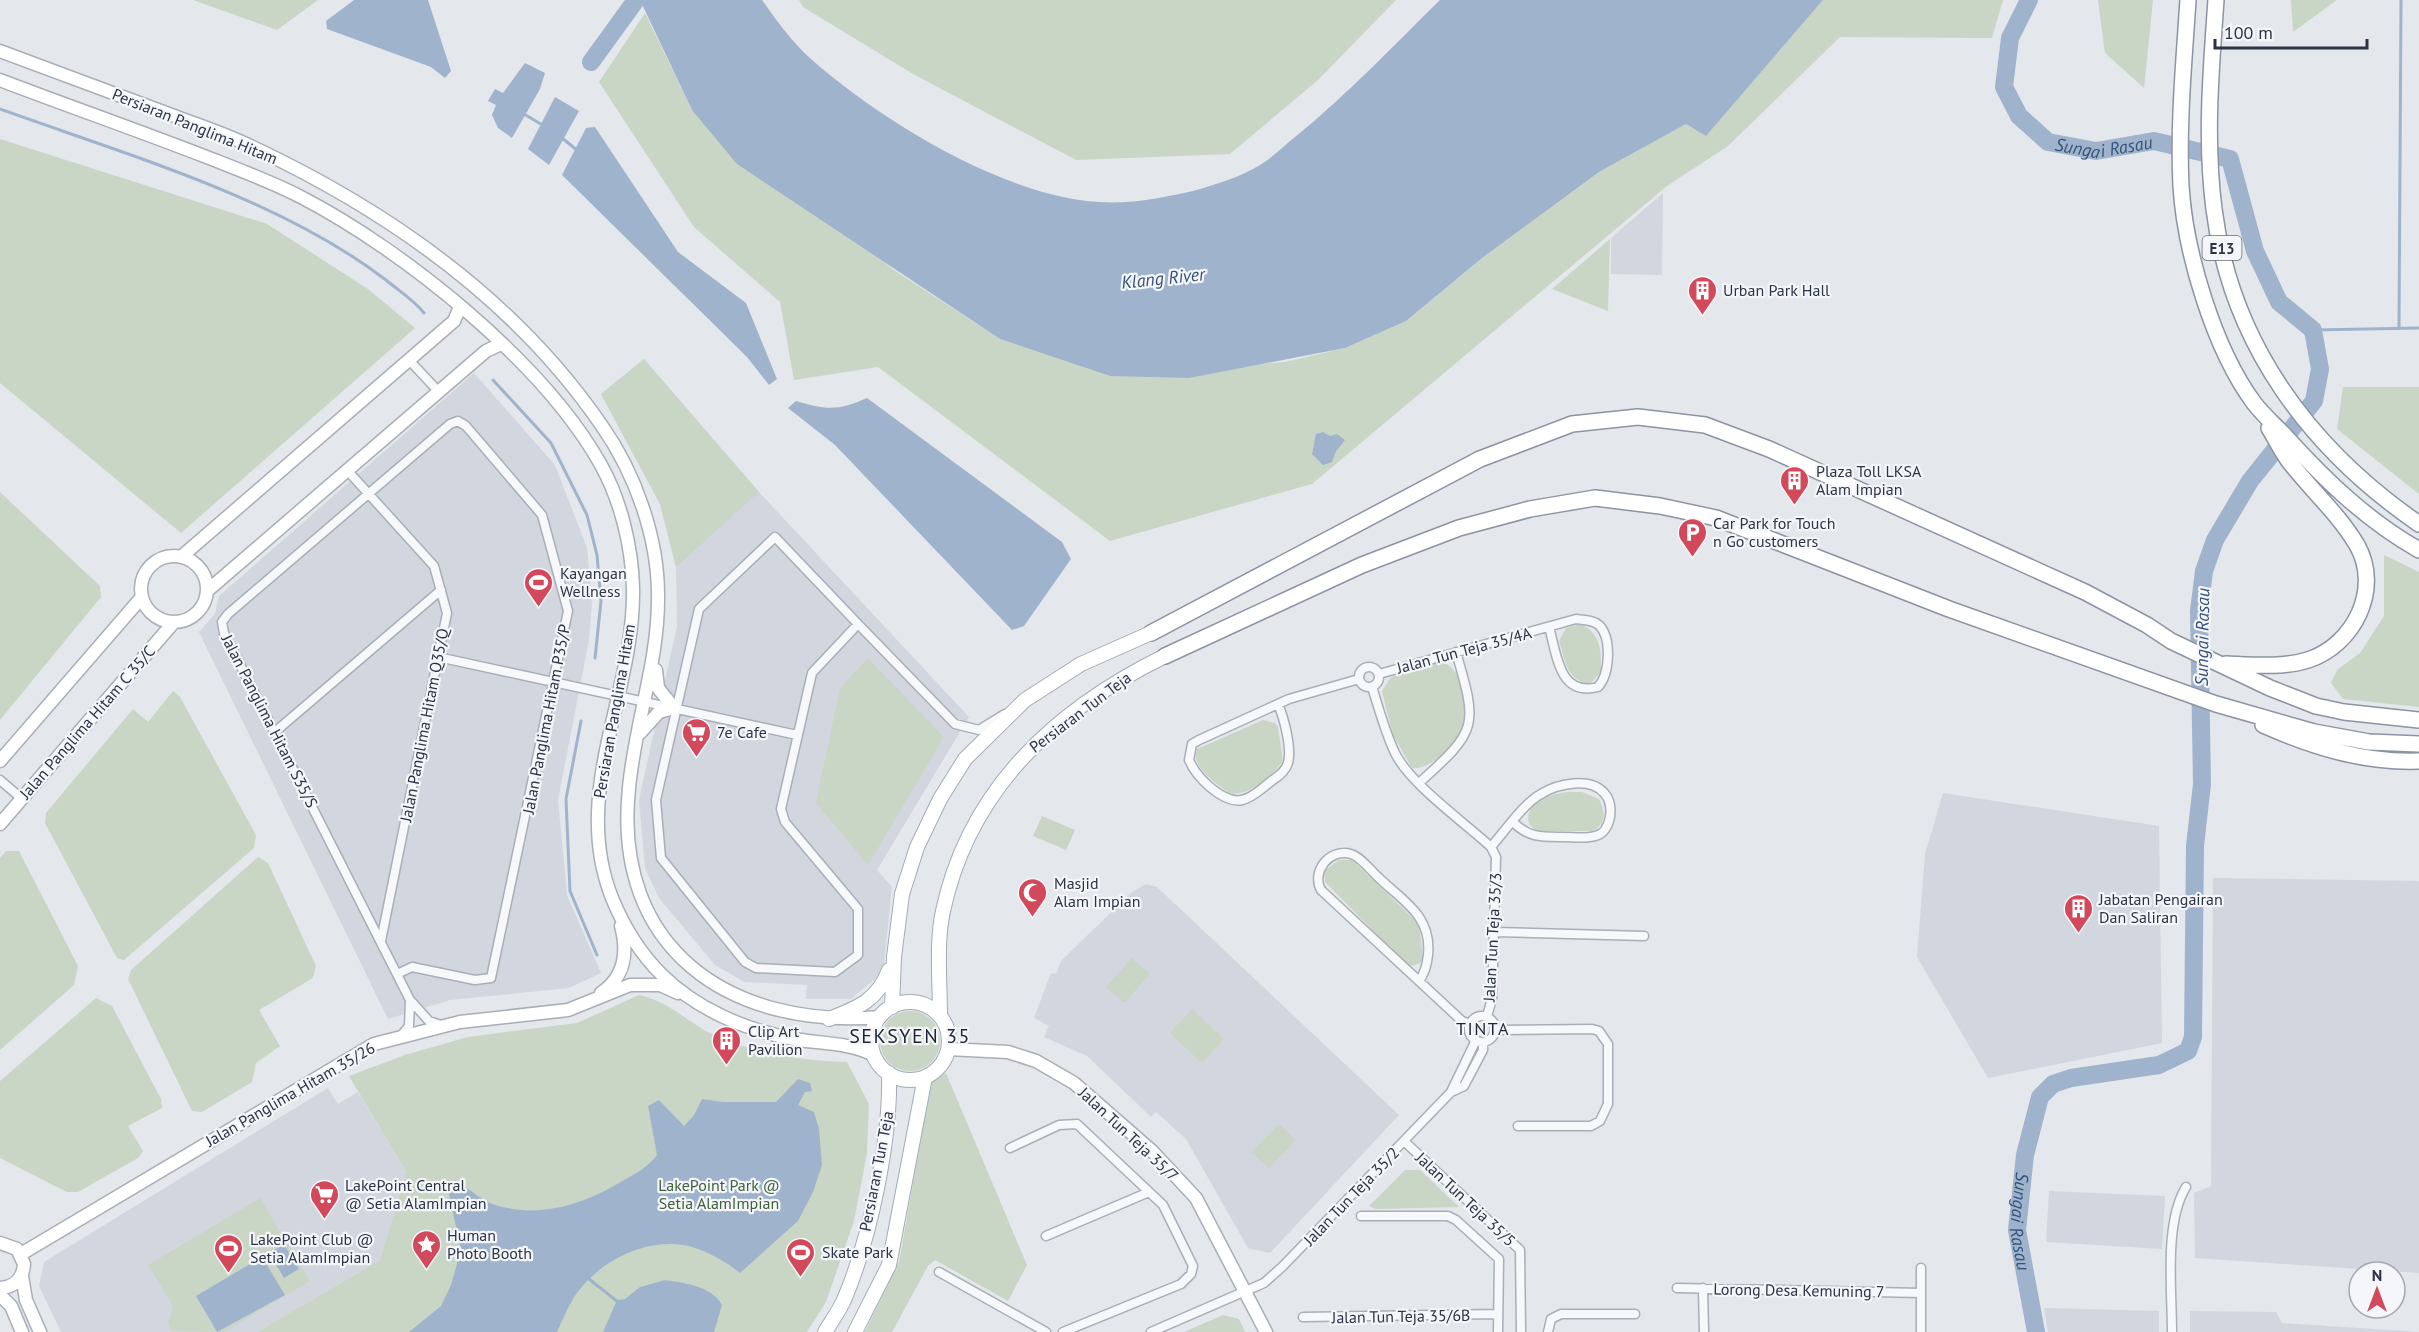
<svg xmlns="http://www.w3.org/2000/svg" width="2419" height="1332" viewBox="0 0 2419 1332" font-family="'PT Sans',sans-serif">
<rect width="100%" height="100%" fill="#e4e7ec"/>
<path fill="#d2d6de" d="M1663 193 1662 275 1611 274V238Z
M644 359 759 492 969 717 877 870 892 887 883 972 851 999H806L807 985 744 982 715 965 659 898 645 868 639 800 677 626 676 567 660 504 601 394Z
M474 373 555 465 587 548 592 603 589 640 558 800 567 895 601 973 569 988 450 1000 388 1019 199 632 215 614 219 596Z
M1943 793 2159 826 2162 1043 1988 1078 1917 957 1925 854Z
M2213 878 2419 881V1273L2195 1258 2194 1193 2211 1186Z
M1146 884 1157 887 1399 1115 1270 1253 1248 1248 1186 1139 1156 1112 1151 1117 1087 1056 1044 1037 1049 1026 1034 1018 1051 973 1056 974 1061 961 1132 892Z
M328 1088 338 1104 358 1092 406 1172 380 1260 257 1332H61L39 1286 44 1262Z
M2049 1191 2165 1196 2162 1249 2046 1242Z
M2044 1308 2159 1311V1332H2048Z
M2190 1311 2276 1312 2282 1323 2419 1332H2190Z"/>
<path fill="#c9d6c5" d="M193 0H318L277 30Z
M799 0H1396L1318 80 1230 154 1076 160 913 74 803 7Z
M1823 0H2003L1992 38 1840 37 1728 146 1667 186 1312 484 1110 541 878 367 794 380 780 302 694 227 599 82 645 13 692 110 894 270 1000 339 1110 376 1285 362 1345 348 1406 321 1482 258 1599 172 1686 124 1706 135Z
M2098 0H2153L2144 88 2105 53Z
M2291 0H2337L2293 32Z
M0 139 267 224 368 289 415 328 181 533 0 383Z
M1610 239 1608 311 1552 289Z
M644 359 759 492 676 567 660 504 601 394Z
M2343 387H2419V494L2337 429Z
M0 492 100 586 101 597 0 720Z
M2384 555 2419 572V707L2343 699 2331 683 2337 670 2360 653 2384 616Z
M1581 624C1602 635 1601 651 1601 672L1590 684C1567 681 1565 660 1559 641L1566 628Z
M868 658 944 737 868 865 816 803 840 688Z
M1438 662C1462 662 1470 707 1464 725 1459 742 1430 771 1412 768L1393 735 1382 691 1391 677Z
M173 691 180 697 256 835 254 848 124 960 117 958 45 823 46 813 133 709 148 722Z
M1263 720 1275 723 1278 727 1283 761C1272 776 1247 798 1228 793 1217 783 1189 766 1197 749Z
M1566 792H1582L1599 799C1605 812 1607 824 1592 831H1538C1521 823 1528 806 1542 799 1549 795 1558 794 1566 792Z
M1042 816 1075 830 1066 850 1033 836Z
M6 851H19L78 966 74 985 0 1050V858Z
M258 857 268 863 316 966 313 978 259 1010 280 1046 256 1063 252 1082 202 1112 192 1111 128 979 131 970Z
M1339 860H1352L1419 924 1423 958 1420 963 1412 966 1406 964 1325 882 1324 871Z
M1132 958 1150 974 1124 1003 1106 987Z
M639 995C670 1001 691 1026 720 1038 760 1054 804 1061 847 1062L869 1104 867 1153 854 1221 826 1302 807 1332H257L380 1260 406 1172 349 1076 405 1055 468 1037 577 1023Z
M96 998 112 1006 161 1099 162 1108 128 1126 143 1151 138 1158 78 1192H67L0 1158V1081Z
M1192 1009 1224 1039 1202 1063 1170 1033Z
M880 1041a30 30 0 1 1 60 0a30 30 0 1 1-60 0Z
M946 1073 1027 1265 1008 1301 935 1260 928 1266 892 1332H865L899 1262 931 1082Z
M1279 1124 1296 1140 1269 1168 1251 1152Z
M1405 1170H1420L1459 1207 1376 1209 1369 1206Z
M260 1198 310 1281 224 1332 172 1331 168 1323 173 1306 148 1265Z
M1223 1315 1239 1319 1245 1332H1184Z"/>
<path fill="#9fb4cc" d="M354 0H428L451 71 445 78 431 67 327 29 326 21Z
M640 0H762C777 21 792 42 811 59 880 120 1005 197 1099 202 1132 204 1161 198 1193 191 1214 185 1241 177 1260 165 1273 157 1284 146 1295 137 1347 95 1393 46 1440 0H1823L1706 136 1686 124 1599 172 1482 258 1406 321 1345 348 1189 378 1110 376 1000 339 737 164 692 110Z
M525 63 545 73 540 89 512 138 498 128 492 115 496 105 488 101 495 89 503 93Z
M555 97 579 111 549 165 528 149Z
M595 127 678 252 746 303 777 379 769 385 747 357 562 175 586 128Z
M867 398 1062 542 1071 559 1024 626 1012 630 835 445 788 408 796 401C826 410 838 411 867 398Z
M1323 432 1330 436 1337 434 1345 440 1336 451 1332 462 1323 465 1312 454 1316 434Z
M798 1079 810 1083 812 1091 805 1092 798 1105 814 1112 819 1129 822 1165 813 1192 798 1221 740 1273C726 1262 709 1252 692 1247 648 1235 596 1262 573 1299 567 1309 562 1321 557 1332H409L441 1306 451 1285 461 1250 447 1185 456 1180C468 1188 482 1201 495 1205 540 1219 585 1204 624 1180 637 1173 648 1167 657 1155L648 1106 659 1100 684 1126 694 1115 702 1099 723 1102H776Z
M284 1244 299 1269 284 1278 269 1253Z
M262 1257 285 1295 217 1332 196 1296Z
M665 1280C684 1283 712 1286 722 1305L714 1332H603L617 1300 625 1299 640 1287Z"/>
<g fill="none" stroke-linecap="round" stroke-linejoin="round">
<path stroke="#9fb4cc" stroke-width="3" d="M0 109C127 155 279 198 386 280 399 291 414 300 424 313
M524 114 544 126
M562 138 578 151
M2399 328 2401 0
M2313 330 2419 328
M493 380 551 443 587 515 597 555 601 601 595 658
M581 721 566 799 570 891 597 955
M589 1279 618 1302"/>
<g stroke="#9fb4cc" stroke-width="18">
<path id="s1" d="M2029 0 2010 38 2004 87 2019 116 2048 142 2096 151 2154 141 2230 159 2255 251 2279 302 2313 330 2320 369 2314 401 2250 481 2215 540 2204 571 2199 611 2202 784 2195 846 2193 1037 2188 1051 2159 1065 2071 1078 2053 1084 2040 1097 2025 1155 2017 1230 2036 1332"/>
<path d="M591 62 636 0"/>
</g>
<defs>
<path id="street" d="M409 360 439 392
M347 470 434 566 447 613 381 941
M775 537 858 624 812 673 781 809 785 822 858 909V955L835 972 756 968 745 962 661 858 656 800 699 609Z
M858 624 955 724 979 730 1005 714
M438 657 797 735
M1359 677a10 10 0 1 1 20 0a10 10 0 1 1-20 0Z
M1379 674 1576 619C1584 620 1593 620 1599 625 1612 638 1610 674 1598 687 1559 697 1557 655 1549 627
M1372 687C1379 709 1385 732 1395 753 1410 784 1464 822 1491 847L1496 857 1492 999 1487 1016
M1278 704C1284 718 1292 748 1288 763 1285 773 1276 777 1269 783 1261 789 1252 798 1242 800 1223 804 1196 777 1189 760L1192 744 1199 740 1289 699 1359 679
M276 731 441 590
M0 780 21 798
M1419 783C1478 730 1478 727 1456 652
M1491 847C1504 832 1524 803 1541 794 1557 784 1591 776 1605 794 1615 805 1611 833 1595 836 1586 839 1573 837 1563 837 1542 837 1529 838 1513 822
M1494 932 1644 936
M397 974 412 967 475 980 491 978 568 611 542 515 466 426 458 421 450 424 228 614 222 622 224 633 410 1000 429 1021 444 1026
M1419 981C1425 973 1427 965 1428 955 1432 916 1404 902 1379 878 1371 871 1361 857 1351 854 1329 848 1311 872 1321 890L1462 1021 1470 1024
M1469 1029a13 13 0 1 1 26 0a13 13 0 1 1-26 0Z
M1496 1030 1592 1029 1599 1031 1608 1044V1104L1600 1121 1591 1126H1518
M399 1038 409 1026 410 1001
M1451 1092 1476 1040
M1404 1141 1520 1250 1521 1332
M1010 1148 1059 1125 1077 1124 1163 1205 1193 1266 1191 1274 1181 1284 1063 1332
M1361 1216H1448L1456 1220 1499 1259 1498 1332
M1046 1236 1149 1192
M939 1272 1046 1332
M1677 1288 1921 1293
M1703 1288 1704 1332
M1303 1317 1498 1314
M1151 1332 1264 1283 1282 1267 1451 1092 1464 1086 1483 1050V1042
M1548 1332 1551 1319 1561 1314H1635
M1921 1332V1268
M2172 1332C2172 1290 2164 1223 2186 1187"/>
<path id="secondary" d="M0 51C56 72 113 93 169 114 195 124 221 132 246 144 384 208 515 299 602 426 635 473 658 537 658 595 659 661 635 722 629 788 612 949 730 1029 880 1017
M0 80C68 106 137 130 204 156 237 169 270 181 301 197 405 251 544 363 601 465 621 501 632 547 633 588 635 695 570 792 612 898 623 925 640 953 661 974 696 1009 745 1030 794 1039 821 1044 848 1042 874 1055
M141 589a33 33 0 1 1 66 0a33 33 0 1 1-66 0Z
M181 557 454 321 460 307
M207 591 486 351 501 344
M656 670 658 688 674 708
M640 733 659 712 674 708
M0 761 142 597
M0 824 174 622
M601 993C625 977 628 952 621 926
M948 1049 1008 1052 1036 1061 1074 1083 1153 1152 1196 1198 1266 1332
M0 1243 17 1249 24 1264C23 1279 15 1287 0 1288
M21 1254 374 1044 460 1022 568 1010 630 985H660L678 993
M22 1276 26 1300 40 1332
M0 1295 11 1306 22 1332"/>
<path id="primary" d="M871 1041a39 39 0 1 1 78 0a39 39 0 1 1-78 0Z
M892 1007 894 957 902 894 917 847 940 799 965 759 1025 700 1081 664 1151 633
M940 1016C940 984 936 942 943 911 969 789 1055 710 1165 656
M829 1019C858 1008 878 1000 889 970
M825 1332C831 1322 839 1311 844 1300 870 1239 891 1139 889 1073
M855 1332 889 1265 925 1077"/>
<path id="highway" d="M2188 0C2184 62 2178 123 2181 186 2185 252 2214 349 2254 403 2264 416 2277 427 2288 439 2327 482 2368 521 2419 550
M2216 0C2211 70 2205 140 2214 209 2231 344 2310 449 2419 524
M1151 633 1480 459 1572 424 1638 417 1705 425 1769 449 2085 592 2147 625 2171 641 2270 688 2316 706 2344 712 2419 720
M1165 656 1362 565 1459 528 1530 509 1595 498 1660 506 1716 518 1949 609 2216 704 2314 732 2369 742 2419 744
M2226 664C2251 665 2283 668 2308 660 2354 645 2382 589 2357 545 2338 513 2310 489 2288 460 2281 450 2275 438 2269 428
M2263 725C2313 747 2364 763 2419 761"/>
</defs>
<use href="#street" stroke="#a9aeb7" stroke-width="11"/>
<use href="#secondary" stroke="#a9aeb7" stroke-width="15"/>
<use href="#primary" stroke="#a3abb8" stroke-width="16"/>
<use href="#highway" stroke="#8b94a3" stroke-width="18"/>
<use href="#street" stroke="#f7f8fa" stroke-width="8"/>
<use href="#secondary" stroke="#fff" stroke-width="12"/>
<use href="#primary" stroke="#fff" stroke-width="14"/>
<use href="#highway" stroke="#fff" stroke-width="15"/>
</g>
<defs>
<symbol id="building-pin" viewBox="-11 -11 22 30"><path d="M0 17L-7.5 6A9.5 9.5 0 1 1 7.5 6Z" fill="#d1495b" stroke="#f4f6f9"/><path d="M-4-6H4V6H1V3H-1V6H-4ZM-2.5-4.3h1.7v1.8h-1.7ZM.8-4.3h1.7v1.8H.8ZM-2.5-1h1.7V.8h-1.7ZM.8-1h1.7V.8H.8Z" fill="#fff"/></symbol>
<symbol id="parking-pin" viewBox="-11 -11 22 30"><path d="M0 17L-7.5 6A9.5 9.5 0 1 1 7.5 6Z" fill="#d1495b" stroke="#f4f6f9"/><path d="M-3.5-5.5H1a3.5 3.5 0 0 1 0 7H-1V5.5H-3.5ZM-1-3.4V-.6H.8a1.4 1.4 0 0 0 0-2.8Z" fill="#fff"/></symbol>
<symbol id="stadium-pin" viewBox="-11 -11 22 30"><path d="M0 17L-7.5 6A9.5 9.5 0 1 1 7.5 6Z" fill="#d1495b" stroke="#f4f6f9"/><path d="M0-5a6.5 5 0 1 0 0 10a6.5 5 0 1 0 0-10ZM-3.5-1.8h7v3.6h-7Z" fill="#fff"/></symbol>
<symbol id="supermarket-pin" viewBox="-11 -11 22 30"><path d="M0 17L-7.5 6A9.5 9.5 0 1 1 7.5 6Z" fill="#d1495b" stroke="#f4f6f9"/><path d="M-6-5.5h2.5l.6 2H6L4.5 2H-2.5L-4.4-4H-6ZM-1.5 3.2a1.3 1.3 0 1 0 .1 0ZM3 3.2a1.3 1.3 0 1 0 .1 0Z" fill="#fff"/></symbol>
<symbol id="mosque-pin" viewBox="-11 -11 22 30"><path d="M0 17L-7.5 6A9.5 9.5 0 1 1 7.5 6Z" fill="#d1495b" stroke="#f4f6f9"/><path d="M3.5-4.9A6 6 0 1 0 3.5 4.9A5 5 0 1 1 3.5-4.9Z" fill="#fff"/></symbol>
<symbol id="sight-pin" viewBox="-11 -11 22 30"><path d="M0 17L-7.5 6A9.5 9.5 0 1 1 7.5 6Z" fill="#d1495b" stroke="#f4f6f9"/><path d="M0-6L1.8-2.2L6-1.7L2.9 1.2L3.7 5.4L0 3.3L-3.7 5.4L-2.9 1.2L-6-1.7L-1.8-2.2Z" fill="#fff"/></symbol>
</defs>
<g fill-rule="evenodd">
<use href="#building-pin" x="1686" y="274" width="33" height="45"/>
<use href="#building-pin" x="1778" y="464" width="33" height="45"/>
<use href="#parking-pin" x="1676" y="516" width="33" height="45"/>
<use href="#stadium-pin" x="522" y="566" width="33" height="45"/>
<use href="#supermarket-pin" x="680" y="716" width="33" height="45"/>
<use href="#mosque-pin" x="1016" y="876" width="33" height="45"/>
<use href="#building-pin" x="2062" y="892" width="33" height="45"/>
<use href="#building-pin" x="710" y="1024" width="33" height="45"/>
<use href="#supermarket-pin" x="308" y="1178" width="33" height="45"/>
<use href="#sight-pin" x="410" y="1228" width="33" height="45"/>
<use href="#stadium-pin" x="212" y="1232" width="33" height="45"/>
<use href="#stadium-pin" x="784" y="1236" width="33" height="45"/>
</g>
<g text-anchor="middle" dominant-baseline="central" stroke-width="4.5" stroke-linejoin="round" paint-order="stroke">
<rect fill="#f4f6f9" stroke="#676e7b" stroke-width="1.5" x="2202.5" y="236" width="39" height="24" rx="4.5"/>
<g font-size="15" font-weight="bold" fill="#2b3445">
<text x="2222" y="248">E13</text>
</g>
<g font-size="16" fill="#2b3445" stroke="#f4f6f9">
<text transform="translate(195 126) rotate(22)">Persiaran Panglima Hitam</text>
<text transform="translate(1464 650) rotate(-15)">Jalan Tun Teja 35/4A</text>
<text transform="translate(614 711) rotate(-80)">Persiaran Panglima Hitam</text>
<text transform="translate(1080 712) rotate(-37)">Persiaran Tun Teja</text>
<text transform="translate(546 719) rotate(-79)">Jalan Panglima Hitam P35/P</text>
<text transform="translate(270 721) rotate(63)">Jalan Panglima Hitam S35/S</text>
<text transform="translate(87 722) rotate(-49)">Jalan Panglima Hitam C 35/C</text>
<text transform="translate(424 725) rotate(-79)">Jalan Panglima Hitam Q35/Q</text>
<text transform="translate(1492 937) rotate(-87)">Jalan Tun Teja 35/3</text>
<text transform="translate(290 1094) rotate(-30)">Jalan Panglima Hitam 35/26</text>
<text transform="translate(1129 1134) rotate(43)">Jalan Tun Teja 35/7</text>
<text transform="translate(876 1171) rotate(-79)">Persiaran Tun Teja</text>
<text transform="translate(1351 1196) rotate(-46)">Jalan Tun Teja 35/2</text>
<text transform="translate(1466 1199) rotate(43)">Jalan Tun Teja 35/5</text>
<text transform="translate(1799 1290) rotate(1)">Lorong Desa Kemuning 7</text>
<text transform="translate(1401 1316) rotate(-1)">Jalan Tun Teja 35/6B</text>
</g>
<g font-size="16" fill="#2b3445" stroke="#f4f6f9" text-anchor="start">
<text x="1723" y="290">Urban Park Hall</text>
<text x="1816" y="471">Plaza Toll LKSA<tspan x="1816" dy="18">Alam Impian</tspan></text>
<text x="1713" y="523">Car Park for Touch<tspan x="1713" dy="18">n Go customers</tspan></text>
<text x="560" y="573">Kayangan<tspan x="560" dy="18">Wellness</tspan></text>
<text x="717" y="732">7e Cafe</text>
<text x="1054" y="883">Masjid<tspan x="1054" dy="18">Alam Impian</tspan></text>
<text x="2099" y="899">Jabatan Pengairan<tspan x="2099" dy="18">Dan Saliran</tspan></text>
<text x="748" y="1031">Clip Art<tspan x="748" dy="18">Pavilion</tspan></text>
<text x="345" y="1185">LakePoint Central<tspan x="345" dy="18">@ Setia AlamImpian</tspan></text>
<text x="447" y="1235">Human<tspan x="447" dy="18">Photo Booth</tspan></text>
<text x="250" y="1239">LakePoint Club @<tspan x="250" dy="18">Setia AlamImpian</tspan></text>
<text x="822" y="1252">Skate Park</text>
</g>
<g font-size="16" fill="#3f6138" stroke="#f4f6f9">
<text x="719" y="1185">LakePoint Park @<tspan x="719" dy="18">Setia AlamImpian</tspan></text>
</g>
<g font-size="18" font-style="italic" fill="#34527a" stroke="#f4f6f9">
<text stroke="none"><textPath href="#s1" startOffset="220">Sungai Rasau</textPath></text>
<text transform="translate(1163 278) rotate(-6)">Klang River</text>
<text transform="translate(2202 637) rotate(-89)">Sungai Rasau</text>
<text stroke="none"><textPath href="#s1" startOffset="1588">Sungai Rasau</textPath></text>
</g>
<g font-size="18" letter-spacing="1.5" fill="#1d2536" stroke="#f4f6f9">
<text x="1483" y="1028">TINTA</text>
</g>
<g font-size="20" letter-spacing="1.5" fill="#1d2536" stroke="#f4f6f9">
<text x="910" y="1036">SEKSYEN 35</text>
</g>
</g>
<g transform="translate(2377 1290)"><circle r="28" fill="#f4f6f9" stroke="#a4a8b1" stroke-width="1.5"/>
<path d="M0-4.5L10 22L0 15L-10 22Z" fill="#d1495b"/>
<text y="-9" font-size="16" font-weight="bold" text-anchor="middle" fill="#2b3445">N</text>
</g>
<path d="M2215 39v9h152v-9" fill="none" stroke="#2b3445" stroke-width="3"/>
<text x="2224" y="39" font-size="18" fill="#2b3445" stroke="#f4f6f9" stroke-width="4.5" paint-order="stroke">100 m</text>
</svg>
